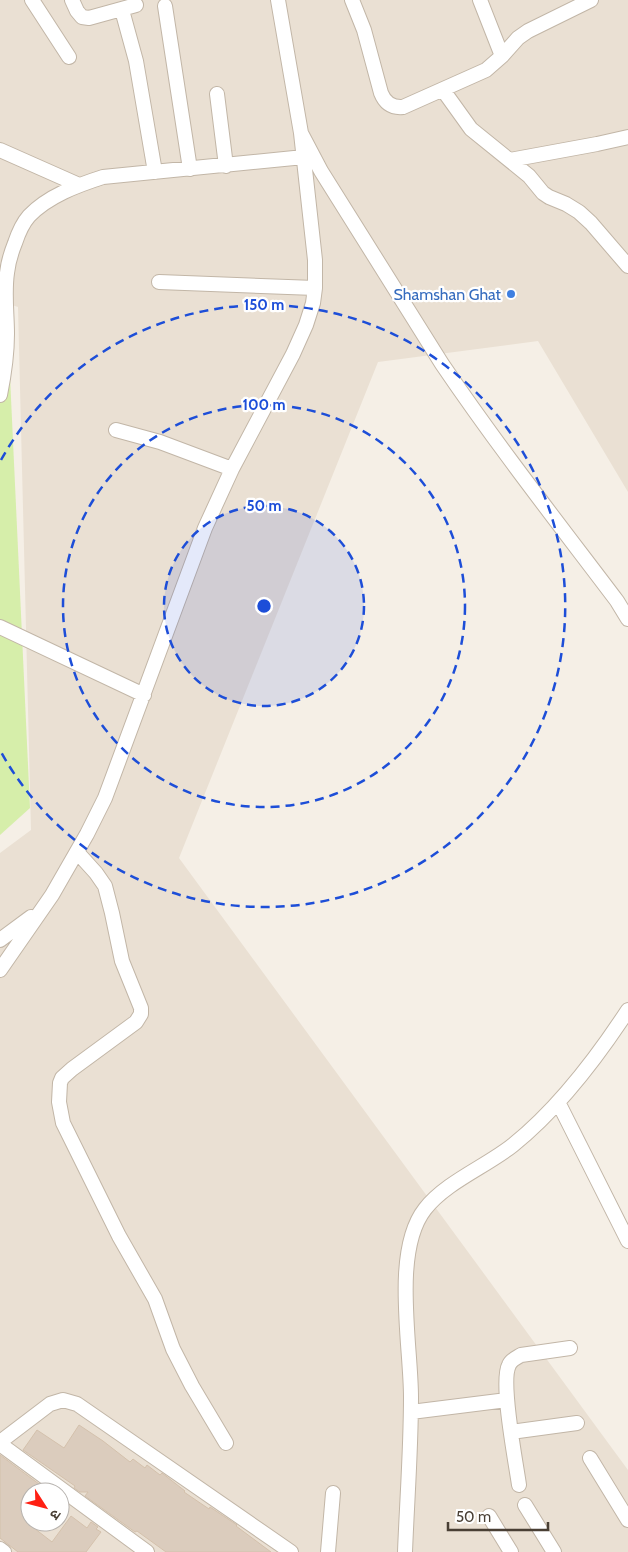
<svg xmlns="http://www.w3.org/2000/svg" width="628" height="1552" viewBox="0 0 628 1552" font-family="Cabin,'Noto Sans Devanagari',sans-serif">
<rect width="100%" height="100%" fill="#f5efe6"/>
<path fill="#eae0d3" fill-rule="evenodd" d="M0 0H628V492L538 341 378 362 179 858 628 1470V1552H0V853L31 830 18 307 0 301ZM30 1492H60V1522H30Z"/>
<path fill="#d6eeaa" d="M0 288 6 290 30 808 0 835Z"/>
<path fill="#dbccbd" stroke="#d4c1ac" d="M79 1425 103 1441 130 1462 133 1459 145 1468 147 1465 160 1475 162 1473 185 1491 184 1492 209 1509 210 1507 237 1525 236 1526 271 1552H166L137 1531 135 1532 85 1496 88 1492H80L74 1488 75 1486 23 1450 37 1430 64 1448Z
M0 1455 39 1484 33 1492H30V1525L52 1542 71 1516 87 1528 91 1522 98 1527 96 1529 101 1532 86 1552H18L0 1538Z"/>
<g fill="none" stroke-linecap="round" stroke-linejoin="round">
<defs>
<path id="minor" d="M32 0 69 57
M72 0 77 11 82 17 89 18 136 5
M278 0 301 133 321 171 442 364C497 445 558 523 617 601L628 619
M352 0 364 30 381 93C385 103 392 108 403 107L486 70 502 56 518 38 528 31 591 0
M480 0 502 56
M165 6 190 169
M122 10 136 61 155 172
M443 90 471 129 529 176 543 193 549 197 566 204 579 212 591 223 628 266
M217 94 226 166
M0 150 79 185
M510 160 597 144 628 137
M159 282 315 288
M0 395C4 375 7 355 7 334 7 314 4 293 7 273 8 263 11 253 15 243 18 234 22 224 29 216 48 196 78 185 103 177L304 157
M116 430 160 442 232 469
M0 627 144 695
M77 852 96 873 105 886 112 913 122 961 141 1008V1014L136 1022 72 1069 62 1078 60 1083 59 1102 63 1123 119 1236 155 1299 173 1349 192 1386 226 1443
M0 940 31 917
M0 970 52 895 87 834 105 798 205 528 232 469 293 354 306 325 313 303 315 288V260L301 133
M558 1102 628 1241
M411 1412 507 1400
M511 1432 577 1423
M0 1442 50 1404 63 1400 77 1404 291 1552
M0 1444 147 1552
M590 1458 628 1520
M519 1485C516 1463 500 1382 509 1365 511 1360 516 1358 521 1355L570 1348
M525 1505 554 1552
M489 1516 511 1552
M0 1549 4 1552
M328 1552 333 1493
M405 1552C407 1500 411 1449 411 1397 411 1345 392 1251 425 1209 446 1182 487 1166 513 1145 559 1108 596 1059 628 1010"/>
</defs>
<use href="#minor" stroke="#c2b6a7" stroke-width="16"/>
<use href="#minor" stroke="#fff" stroke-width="14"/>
</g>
<circle cx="264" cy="606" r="100" fill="#1d4ed8" fill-opacity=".12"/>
<g fill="none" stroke="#1d4ed8" stroke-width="2.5" stroke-dasharray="9 6">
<circle cx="264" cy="606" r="100"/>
<circle cx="264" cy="606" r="201"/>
<path d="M1 460A301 301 0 1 1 1 752"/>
</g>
<circle fill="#3f7fe0" stroke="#fff" stroke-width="2" cx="511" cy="294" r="5"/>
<g text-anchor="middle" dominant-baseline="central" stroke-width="4.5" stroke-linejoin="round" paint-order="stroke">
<g font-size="16" fill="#366cbe" stroke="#fff" text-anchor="end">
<text x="501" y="294">Shamshan Ghat</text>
</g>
</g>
<circle cx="264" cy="606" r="8" fill="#1d4ed8" stroke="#fff" stroke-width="2.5"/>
<g font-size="15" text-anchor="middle" font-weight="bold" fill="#1d4ed8" stroke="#fff" stroke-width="4.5" stroke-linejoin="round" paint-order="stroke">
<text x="264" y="310">150 m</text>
<text x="264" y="410">100 m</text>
<text x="264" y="511">50 m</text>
</g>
<g transform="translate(45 1507) rotate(126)"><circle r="24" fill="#ffffff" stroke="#b6b2ae"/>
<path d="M0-4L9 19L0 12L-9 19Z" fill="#ff2013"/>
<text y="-8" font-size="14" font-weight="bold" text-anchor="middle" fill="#493f34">उ</text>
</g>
<path d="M448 1522v8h100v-8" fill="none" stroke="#493f34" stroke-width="2.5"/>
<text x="456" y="1522" font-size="15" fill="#493f34" stroke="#ffffff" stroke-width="4" paint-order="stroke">50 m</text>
</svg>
